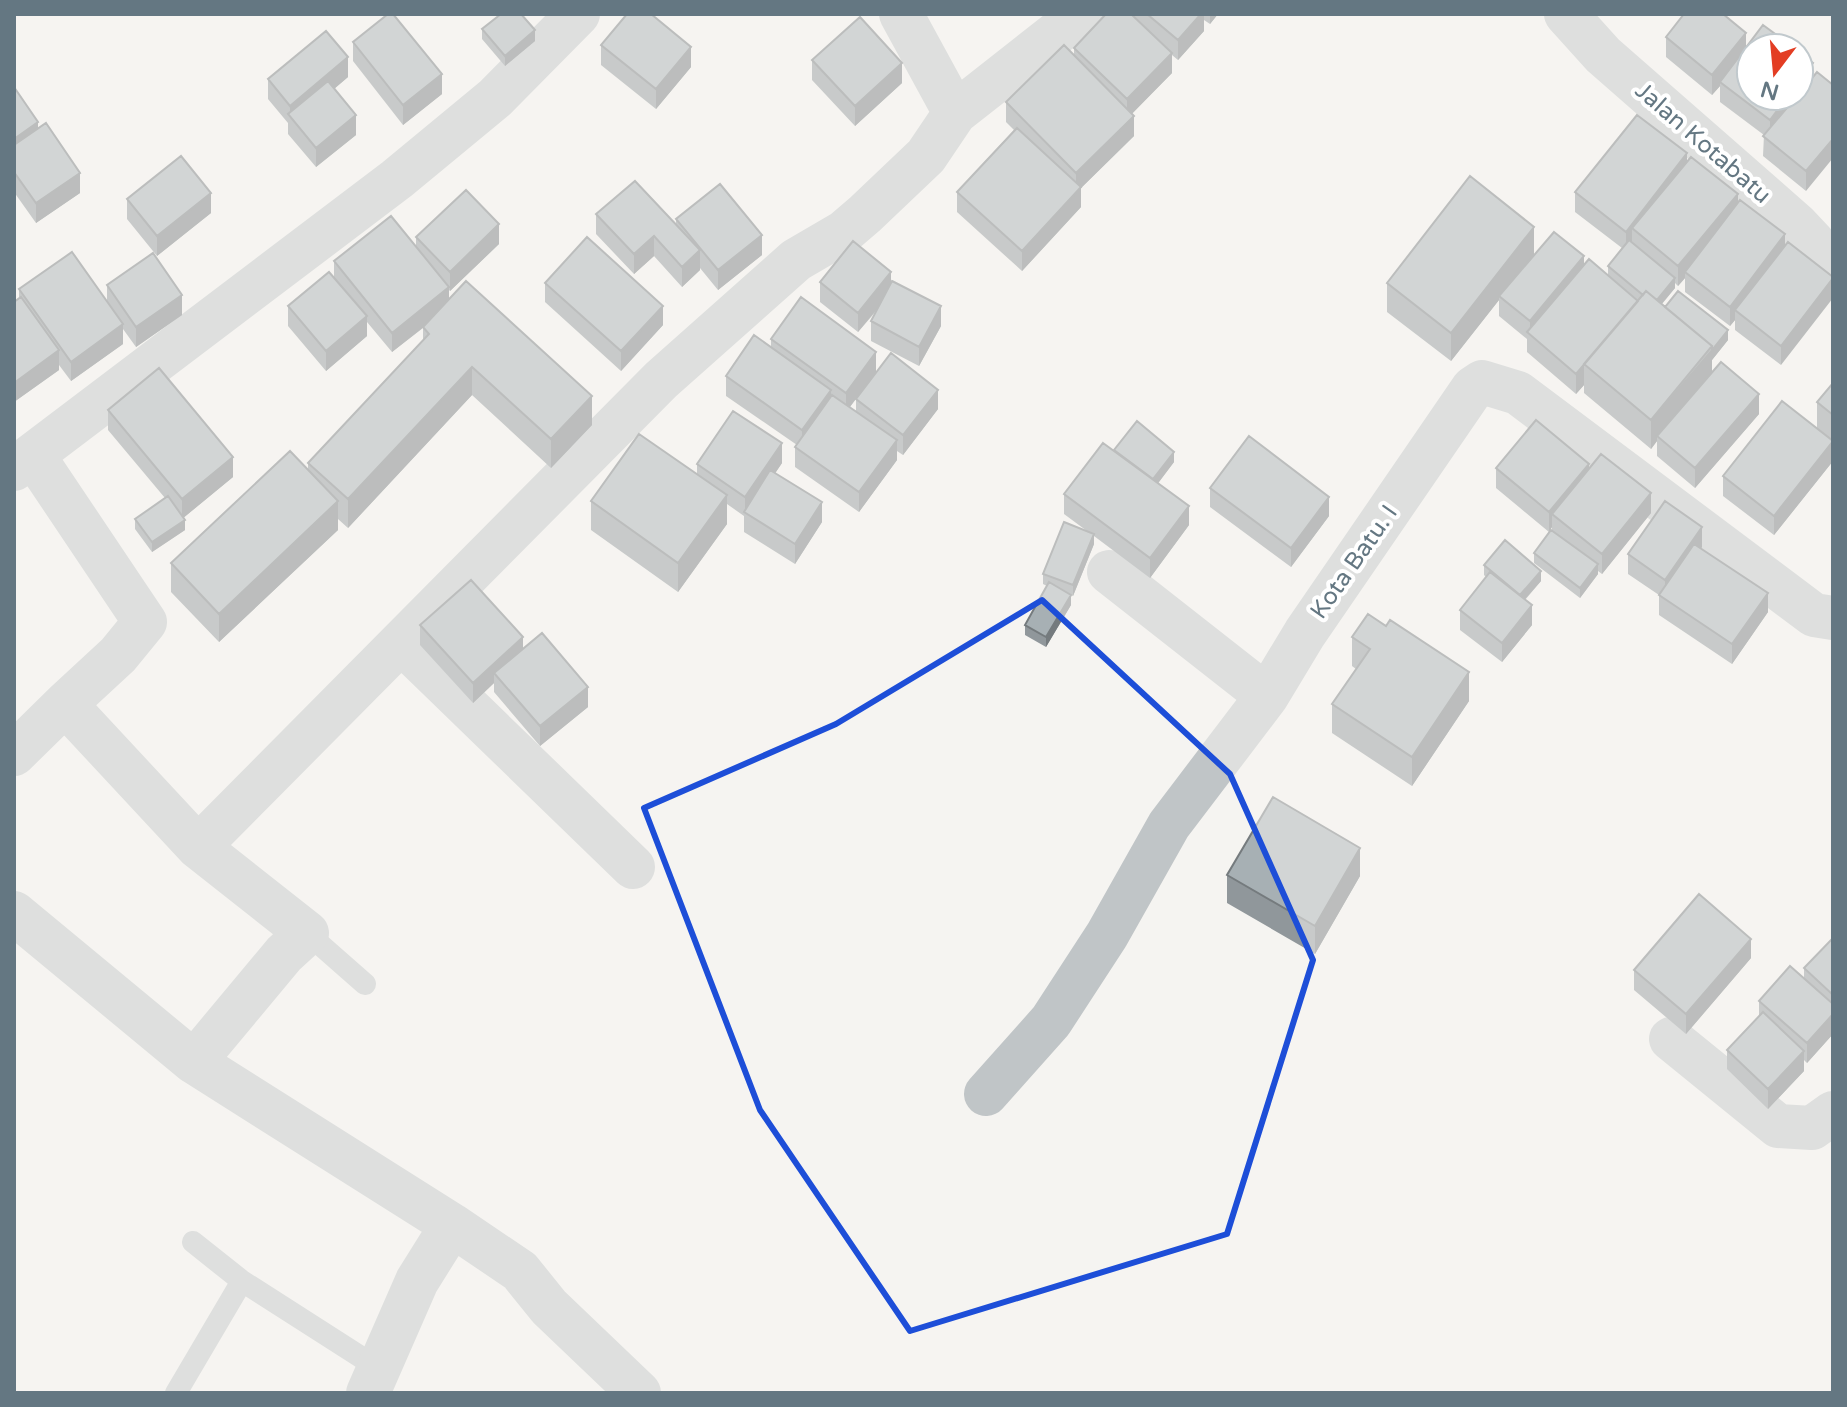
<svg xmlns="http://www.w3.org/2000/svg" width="1847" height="1407" viewBox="0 0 1847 1407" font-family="'Varela Round',sans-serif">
<rect width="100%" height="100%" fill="#f5f4f1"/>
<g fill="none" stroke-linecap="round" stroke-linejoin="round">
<path stroke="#c0c5c7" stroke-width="22" d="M307 933 365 984
M193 1242 242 1281 378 1368
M176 1393 242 1281"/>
<path stroke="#c0c5c7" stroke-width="44" d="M901 14 955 113
M1566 14 1603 55 1797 225 1813 242 1833 278
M33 455 145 622 118 655 65 704
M14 469 397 179 495 98 578 14
M1109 572 1267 696
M402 643 633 867
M14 754 65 704 198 847 307 933 284 954 194 1062
M198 847 661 380 796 260 844 232 865 214 926 156 955 113 1081 14
M14 913 194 1062 452 1225 417 1281 368 1393
M1671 1039 1778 1126 1812 1128 1833 1113
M986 1094 1051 1021 1107 935 1169 825 1267 696 1305 633 1473 388 1482 382 1518 393 1814 615 1833 618
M452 1225 520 1271 549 1307 639 1393"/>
</g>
<path fill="#90979b" d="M1106 14H1218L1210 24 1204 20V31L1178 60 1172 55V73L1131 114 1134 136 1081 188V207L1022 271 957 212V192L1014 130 1006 122V102L1074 55V48Z
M482 29 535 41 505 66 482 39Z
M1666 37 1746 47 1813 63 1806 191 1763 156 1764 135 1720 102V86L1712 95 1666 57Z
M353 42 442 94 403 125 353 61Z
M601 45 691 67 656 109 601 65Z
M812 60 902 83 855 126 812 80Z
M348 77 334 89 356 135 316 167 288 134V123L268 99V79Z
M14 87 38 129 80 193 36 223 14 192Z
M1687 162 1738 203 1785 234 1781 365 1735 330V320L1730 326 1685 292V278L1678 286 1675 283V288L1662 304 1728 340 1712 360V372L1759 414 1695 488 1657 456V441L1651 449 1584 393V385L1576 394 1527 352V339L1499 316V300L1451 361 1387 312V283L1534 255 1584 266 1608 275V266L1622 248 1575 212V192Z
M127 199 211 213 157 256 127 219Z
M596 214 676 225V219L762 255 718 290 700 268V270L682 287 654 256 634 274 596 234Z
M416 237 499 244 450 291 449 290V300L592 425 551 468 472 395 348 528 338 519V530L219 642 171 592V563L308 470V463L423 340V328L392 352 367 322V336L326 371 288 326V306L334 278V261L416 247Z
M820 282H891L941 326 919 366 871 341V321L878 309 858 332 820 302Z
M545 283 663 325 621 371 545 302Z
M107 285 182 315 136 347 123 329V344L71 381 59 365V370L14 402V302L19 298V289L107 301Z
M771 339 876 372 850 407 856 411V399L938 409 903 455 897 451V460L859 512 795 467V447L797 445 726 396V376L771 347Z
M1833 383V461L1774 535 1723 496V476L1817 428V402Z
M108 410 233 477 183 518 185 530 152 552 135 529V519L165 498 108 430Z
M1114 451 1174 462 1158 483 1189 525 1150 578 1094 536V544L1073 596 1071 595V605L1046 647 1025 635V625L1047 586 1043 584V574L1087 531 1064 514V494Z
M782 463 775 473 822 522 795 564 744 532V516L727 504V524L678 592 591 530V501L697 474V464Z
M1496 468 1589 469 1651 513 1602 574 1598 571V574L1580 598 1534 563V553L1552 531V527L1549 532 1496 488Z
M1210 488 1329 516 1291 567 1210 507Z
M1702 547 1701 548 1768 612 1732 664 1659 615V595L1628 574V554Z
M1484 565 1541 581 1525 600 1532 625 1502 662 1460 630V610L1486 577 1484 575Z
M420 625 523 649 588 707 540 746 494 692V683L473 703 420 645Z
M1352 637 1469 701 1412 786 1332 733V704L1356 669 1352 666Z
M1227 875 1360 876 1315 954 1227 903Z
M1833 938V1034L1807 1063 1804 1060V1071L1768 1109 1727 1069V1050L1759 1016V1001L1804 978V968Z
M1751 958 1686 1034 1634 990V970Z"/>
<path fill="#757b7e" d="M1201 14H1204V31L1178 60V40Z
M1210 14H1218L1210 24Z
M535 30V41L505 66V56Z
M1746 33V53L1720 82V86L1712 95V75Z
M691 47V67L656 109V89Z
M1172 53V73L1127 119V99Z
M348 57V77L295 122 290 117V106Z
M902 63V83L855 126V106Z
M1813 63V82L1770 139V120L1788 96H1799V82Z
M442 74V94L403 125V105Z
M356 115V135L316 167V148Z
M1134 116V136L1081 188V207L1022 271V251L1076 192V173Z
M38 122V142L14 159V139Z
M1833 139V158L1806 191V171Z
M1687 153V173L1632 228V244L1626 252V232Z
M80 173V193L36 223V203Z
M211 193V213L157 256V236Z
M1738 194V214L1685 272V278L1678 286V266Z
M499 224V244L450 291V272Z
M1534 227V255L1499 296V300L1451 361V333Z
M1785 234V254L1735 310V320L1730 326V307Z
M762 235V255L718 290V270Z
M654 236V256L634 274V254Z
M700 250V270L682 287V267Z
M1584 256V276L1530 334V321Z
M891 272V292L858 332V313Z
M1675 278V288L1654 313V303Z
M1833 278V298L1781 365V346Z
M449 287V307L392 352V333Z
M182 295V315L136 347V327Z
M663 306V325L621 371V351Z
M941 306V326L919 366V347Z
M367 316V336L326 371V351Z
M123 324V344L71 381V362Z
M1728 330V340L1712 360V375L1657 436V441L1651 449V420Z
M59 350V370L14 402V383Z
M876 352V372L846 412V393Z
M1584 365V385L1576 394V374Z
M472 367V395L348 528V499Z
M831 390V410L802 449V430Z
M938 390V409L903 455V435Z
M1759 394V414L1695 488V468Z
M592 396V425L551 468V439Z
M897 440V460L859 512V492Z
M1833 441V461L1774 535V516Z
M782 443V463L748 514 745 513V497Z
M1174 452V462L1153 490V480Z
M233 457V477L182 519V499Z
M1589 464V484L1552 514V527L1549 532V512Z
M1651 493V513L1602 574V554Z
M727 495V524L678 592V563Z
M1329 497V516L1291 567V548Z
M338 501V530L219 642V614Z
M822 502V522L795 564V544Z
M1189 506V525L1150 578V558Z
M185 520V530L152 552V542Z
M1702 527V547L1665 599V580Z
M1094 534V544L1073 596V585Z
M1598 564V574L1580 598V588Z
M1541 571V581L1519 606V596Z
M1768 593V612L1732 664V644Z
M1071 595V605L1046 647V637Z
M1532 605V625L1502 662V643Z
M523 637V657L494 673V683L473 703V683Z
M1469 672V701L1412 786V757Z
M588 687V707L540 746V726Z
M1360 848V876L1315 954V926Z
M1751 939V958L1686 1034V1014Z
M1833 1014V1034L1807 1063V1043Z
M1804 1051V1071L1768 1109V1089Z"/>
<path fill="#a7b0b4" stroke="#757b7e" stroke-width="2" d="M388 14H393L442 74 403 105 353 42Z
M501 14H521L535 30 505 56 482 29Z
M627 14H651L691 47 656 89 601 45Z
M1106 14H1131L1172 53 1127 99 1074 48Z
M1147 14H1201L1178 40Z
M1684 14H1723L1746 33 1712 75 1666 37Z
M860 17 902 63 855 106 812 60Z
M1763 25 1794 48H1751V96H1788L1770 120 1720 82Z
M326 31 348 57 290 106 268 79Z
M1064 45 1134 116 1076 173 1006 102Z
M1799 52 1813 63 1799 82Z
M1817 72 1833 85V139L1806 171 1763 136 1797 96H1799V94Z
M328 81 356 115 316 148 288 114Z
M14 87 38 122 14 139Z
M1637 115 1687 153 1626 232 1575 192Z
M46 123 80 173 36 203 14 172V145Z
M1017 128 1081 187 1022 251 957 192Z
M181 156 211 193 157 236 127 199Z
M1691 157 1738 194 1678 266 1632 228Z
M1470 176 1534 227 1451 333 1387 283Z
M635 181 700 250 682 267 654 236 634 254 596 214Z
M720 184 762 235 718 270 676 219Z
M466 190 499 224 450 272 416 237Z
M1740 200 1785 234 1730 307 1685 272Z
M391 216 449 287 392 333 334 261Z
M1554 232 1584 256 1530 321 1499 296Z
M587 237 663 306 621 351 545 283Z
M1629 240 1675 278 1657 300 1646 291 1643 295 1608 266Z
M853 241 891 272 858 313 820 282Z
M1788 242 1833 277V278L1781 346 1735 310Z
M72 252 123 324 71 362 19 289Z
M153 253 182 295 136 327 107 285Z
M1589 259 1638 301 1576 374 1527 332Z
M329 272 367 316 326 351 288 306Z
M466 281 592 396 551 439 472 367 348 499 308 463 429 334 423 327Z
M892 281 941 306 919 347 871 321Z
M1646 291 1712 346 1651 420 1584 364Z
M1678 291 1728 330 1712 350V346L1665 307Z
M21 297 59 350 14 383V302Z
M801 297 876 352 846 393 771 339Z
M754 335 831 390 802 430 726 376Z
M891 353 938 390 903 435 856 399Z
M1721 362 1759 394 1695 468 1657 436Z
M159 368 233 457 182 499 108 410Z
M1833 383V415L1817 402Z
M832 395 897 440 859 492 795 447Z
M1782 401 1833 441 1774 516 1723 476Z
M733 411 782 443 745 497 697 464Z
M1536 420 1589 464 1549 512 1496 468Z
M1137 421 1174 452 1153 479 1114 450Z
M639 434 727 495 678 563 591 501Z
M1249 436 1329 497 1291 548 1210 488Z
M1103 443 1189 506 1150 558 1064 494Z
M290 451 338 501 219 614 171 563Z
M1601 454 1651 493 1602 554 1552 514Z
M770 470 822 502 795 544 744 512Z
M168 496 185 520 152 542 135 519Z
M1665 501 1702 527 1665 580 1628 554Z
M1064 522 1094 534 1073 585 1043 574Z
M1551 530 1598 564 1580 588 1534 553Z
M1505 540 1541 571 1520 595 1484 565Z
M1694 544 1768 593 1732 644 1659 595Z
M1490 572 1532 605 1502 643 1460 610Z
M471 580 523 637 473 683 420 625Z
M1049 582 1071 595 1046 637 1025 625Z
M1368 614 1386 626 1390 620 1469 672 1412 757 1332 704 1370 649 1352 637Z
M542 633 588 687 540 726 494 673Z
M1273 797 1360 848 1315 926 1227 875Z
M1699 894 1751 939 1686 1014 1634 970Z
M1833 938V995L1804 968Z
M1790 966 1833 1004V1014L1807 1043 1759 1001Z
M1763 1012 1804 1051 1768 1089 1727 1050Z"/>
<path d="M0 0H1847V1407H0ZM1042 600 1230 774 1313 960 1227 1234 910 1331 760 1110 644 808 836 724Z" fill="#f5f4f1" fill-opacity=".55" fill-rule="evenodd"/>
<path fill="none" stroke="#1d4ed8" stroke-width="6" stroke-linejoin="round" d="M1042 600 1230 774 1313 960 1227 1234 910 1331 760 1110 644 808 836 724Z"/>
<g text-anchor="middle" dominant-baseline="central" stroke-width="8" stroke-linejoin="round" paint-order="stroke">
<g font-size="24" fill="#647782" stroke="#fff">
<text transform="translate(1703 143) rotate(41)">Jalan Kotabatu</text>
<text transform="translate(1354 562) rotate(-55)">Kota Batu. I</text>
</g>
</g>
<rect width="1847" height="1407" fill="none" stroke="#647782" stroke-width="32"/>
<g transform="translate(1775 72) rotate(196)"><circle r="38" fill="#ffffff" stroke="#c1c9cd" stroke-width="2"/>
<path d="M0-6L14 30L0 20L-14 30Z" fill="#e33d23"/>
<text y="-12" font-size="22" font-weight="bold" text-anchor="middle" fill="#647782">N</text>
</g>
</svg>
